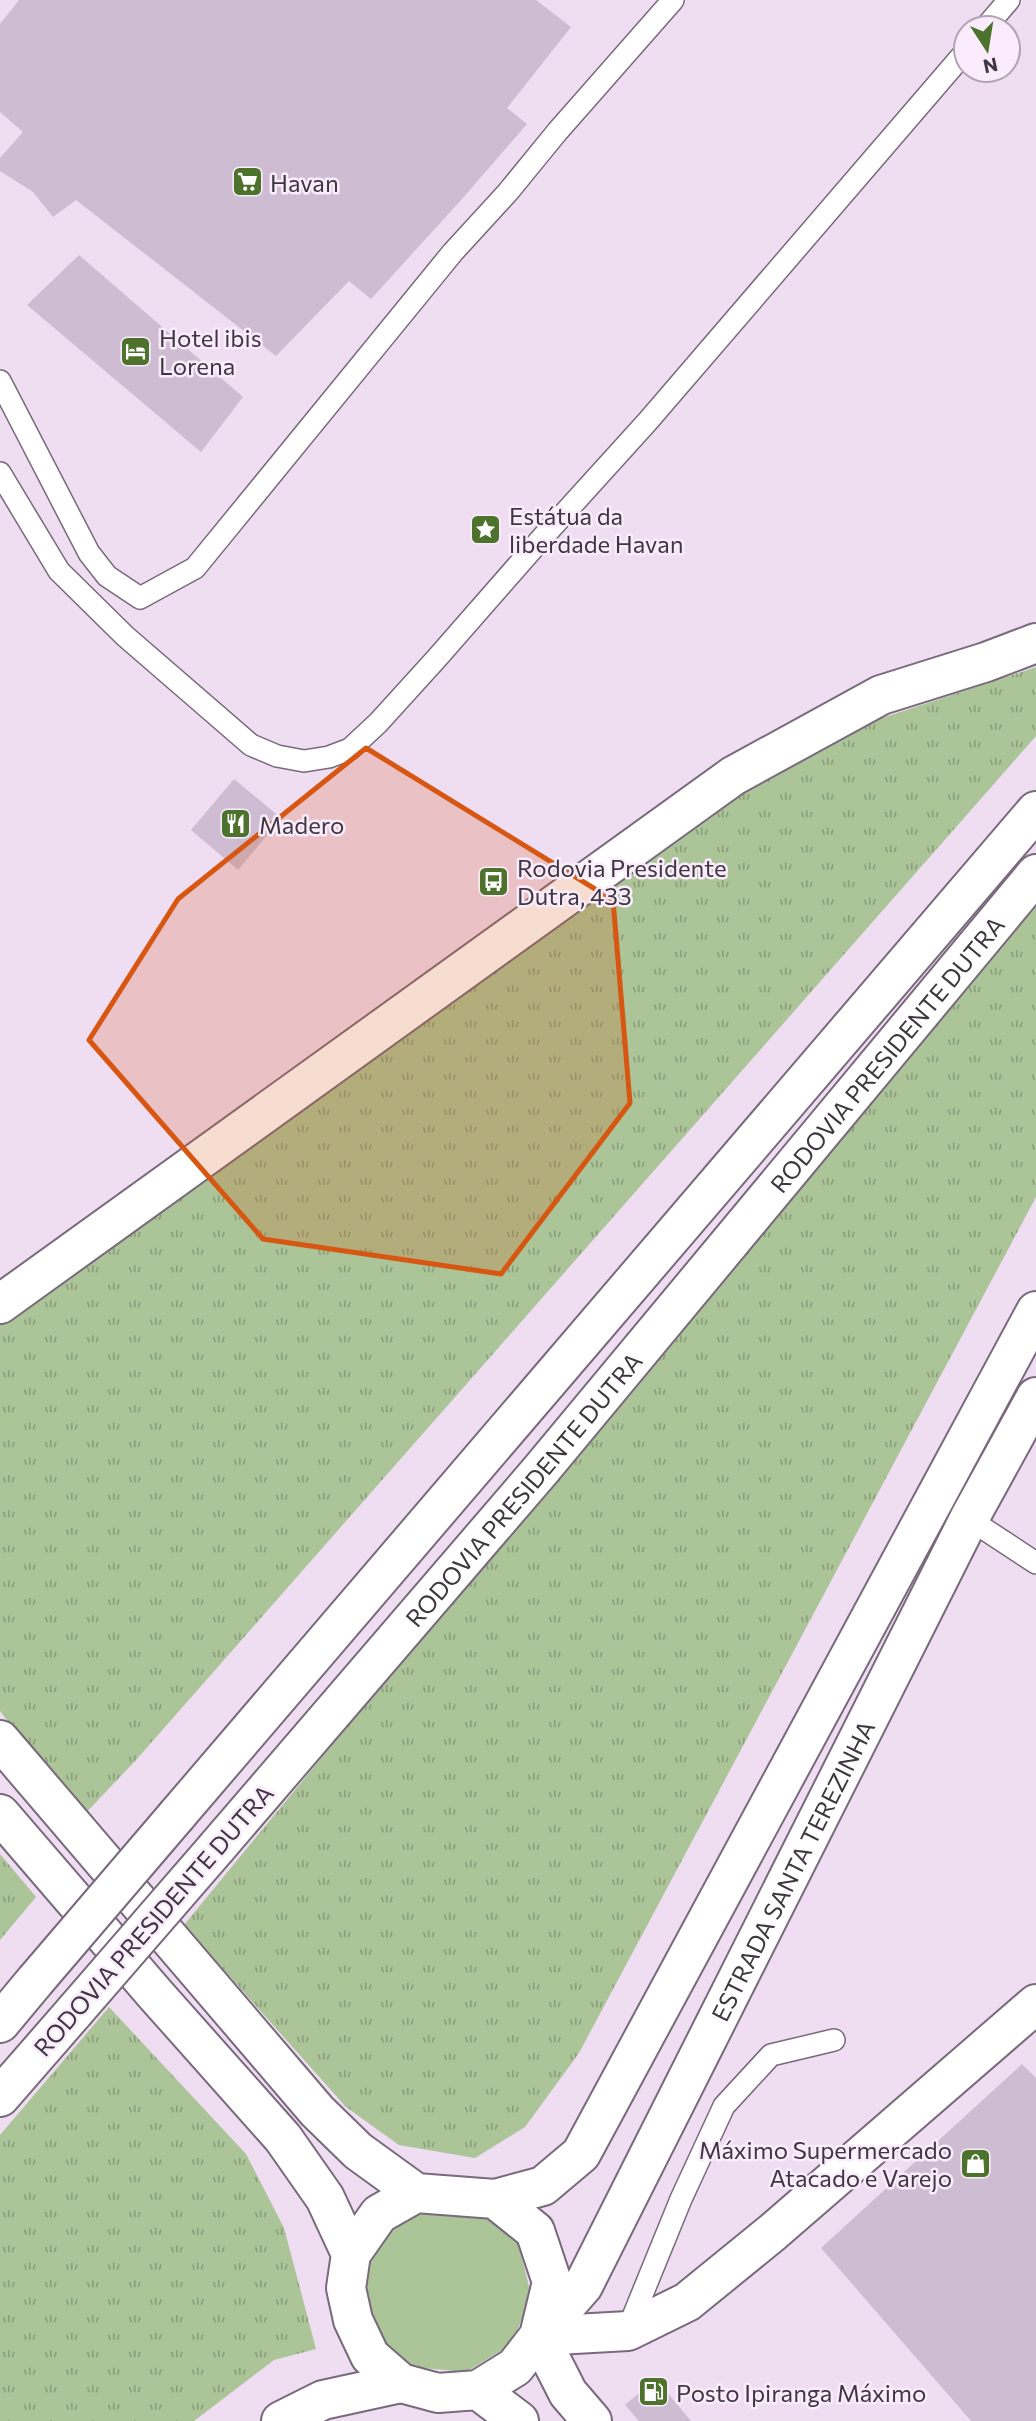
<svg xmlns="http://www.w3.org/2000/svg" width="1036" height="2421" viewBox="0 0 1036 2421" font-family="Commissioner,sans-serif">
<defs>
<pattern id="grass-tufts" width="24" height="20" patternUnits="userSpaceOnUse" patternTransform="scale(1.75)"><rect width="24" height="20" fill="#abc498"/><path d="M3 7l-1-3M5 7V3M7 7l1-3M15 17l-1-3M17 17v-4M19 17l1-3" fill="none" stroke="#8da07d"/></pattern>
</defs>
<rect width="100%" height="100%" fill="#efddf2"/>
<path fill="url(#grass-tufts)" d="M1036 667V736L136 1760 81 1818 0 1711V1325L735 797 855 727Z
M1036 903V1197L579 2053 525 2127 475 2158 399 2145 346 2107 184 1925 584 1438Z
M0 1854 36 1897 0 1940Z
M109 2007 246 2154 284 2228 316 2349 274 2360 194 2421H0V2135Z"/>
<path fill="#abc498" d="M425 2209 484 2213 519 2245 531 2295 512 2344 466 2372 413 2367 373 2332 362 2280 384 2232Z"/>
<path fill="#cebdd2" d="M19 0H536L571 27 507 108 527 124 462 199 371 299 349 281 276 356 76 200 53 217 33 192 0 171V158L23 132 0 112V24Z
M79 255 243 397 201 452 27 305Z
M234 779 281 818 238 870 191 830Z
M1022 2064 1036 2078V2421H971L821 2248Z
M656 2379 691 2421H639L625 2405Z"/>
<g fill="none" stroke-linecap="round" stroke-linejoin="round">
<defs>
<path id="lane" d="M985 28 1009 0
M0 381 89 553 107 576 140 598 195 568 453 252 508 192 557 132 673 0
M0 473 59 571 125 636 251 745 277 756 304 761 329 757 350 749 378 723 437 658 542 538 648 421 966 51
M969 1519 1036 1563
M628 2329 681 2199 724 2106 771 2055 834 2040"/>
<g id="street">
<path d="M495 2199 543 2186 581 2154 1036 1311"/>
<path id="s1" d="M539 2336 583 2286 969 1519 1036 1397"/>
<path d="M539 2336 628 2331 687 2302 773 2232 1036 2004"/>
</g>
<path id="secondary" d="M0 1740 317 2111 358 2151 416 2193
M0 1814 155 1994 283 2138 325 2198 351 2254
M416 2193 495 2199 535 2231 552 2282 539 2336 515 2367 478 2390 438 2393 401 2383 370 2356 353 2320 346 2288 351 2254 379 2214Z
M539 2336 568 2393 592 2421
M478 2390 519 2421"/>
<g id="highway">
<path d="M0 1304 733 776 881 695 986 662 1036 643"/>
<path d="M177 1815 1036 811"/>
<path id="s2" d="M217 1847 540 1471 1036 874"/>
<path d="M0 2023 35 1981"/>
<path d="M0 2097 74 2012"/>
<path d="M281 2421 323 2400 401 2383"/>
</g>
</defs>
<use href="#lane" stroke="#79697c" stroke-width="24"/>
<use href="#street" stroke="#79697c" stroke-width="42"/>
<use href="#secondary" stroke="#79697c" stroke-width="42"/>
<use href="#highway" stroke="#79697c" stroke-width="42"/>
<use href="#lane" stroke="#fff" stroke-width="21"/>
<use href="#street" stroke="#fff" stroke-width="38"/>
<use href="#secondary" stroke="#fff" stroke-width="38"/>
<use href="#highway" stroke="#fff" stroke-width="38"/>
<defs>
<path id="highway-bridge" d="M35 1981 177 1815
M74 2012 217 1847"/>
</defs>
<use href="#highway-bridge" stroke="#79697c" stroke-width="42" stroke-linecap="butt"/>
<use href="#highway-bridge" stroke="#fff" stroke-width="38"/>
</g>
<path fill="#d75611" fill-opacity="0.2" stroke="#d75611" stroke-width="5" stroke-linejoin="round" d="M366 748 613 900 630 1103 501 1274 263 1239 89 1040 178 899Z"/>
<defs>
<symbol id="supermarket-square" viewBox="-11 -11 22 22"><rect x="-9" y="-9" width="18" height="18" rx="4" fill="#4d722b" stroke="#faecfd"/><path d="M-6-5.5h2.5l.6 2H6L4.5 2H-2.5L-4.4-4H-6ZM-1.5 3.2a1.3 1.3 0 1 0 .1 0ZM3 3.2a1.3 1.3 0 1 0 .1 0Z" fill="#fff"/></symbol>
<symbol id="hotel-square" viewBox="-11 -11 22 22"><rect x="-9" y="-9" width="18" height="18" rx="4" fill="#4d722b" stroke="#faecfd"/><path d="M-6-4.5h1.5V1H6V5H4.5V3h-9V5H-6ZM-4 0a1.8 1.8 0 1 1 3.6 0ZM.5 0V-2.5h3Q6-2.5 6 0Z" fill="#fff"/></symbol>
<symbol id="sight-square" viewBox="-11 -11 22 22"><rect x="-9" y="-9" width="18" height="18" rx="4" fill="#4d722b" stroke="#faecfd"/><path d="M0-6L1.8-2.2L6-1.7L2.9 1.2L3.7 5.4L0 3.3L-3.7 5.4L-2.9 1.2L-6-1.7L-1.8-2.2Z" fill="#fff"/></symbol>
<symbol id="restaurant-square" viewBox="-11 -11 22 22"><rect x="-9" y="-9" width="18" height="18" rx="4" fill="#4d722b" stroke="#faecfd"/><path d="M-5-6h1v4h1v-4h1v4h1v-4h1v5L-1.5 .5V6h-2V.5L-5-1ZM5-6V6H3V1.5H1.5Q1.5-4 5-6Z" fill="#fff"/></symbol>
<symbol id="bus-square" viewBox="-11 -11 22 22"><rect x="-9" y="-9" width="18" height="18" rx="4" fill="#4d722b" stroke="#faecfd"/><path d="M-5-6H5V4H4V6H2V4H-2V6H-4V4H-5ZM-3.5-4V0h7V-4ZM-3.5 1.2v1.5H-2V1.2ZM2 1.2v1.5H3.5V1.2Z" fill="#fff"/></symbol>
<symbol id="shop-square" viewBox="-11 -11 22 22"><rect x="-9" y="-9" width="18" height="18" rx="4" fill="#4d722b" stroke="#faecfd"/><path d="M-5-2.5h2.3a2.7 3.5 0 0 1 5.4 0H5L5.5 6h-11ZM-1.5-2.5h3a1.5 2.3 0 0 0-3 0Z" fill="#fff"/></symbol>
<symbol id="fuel-square" viewBox="-11 -11 22 22"><rect x="-9" y="-9" width="18" height="18" rx="4" fill="#4d722b" stroke="#faecfd"/><path d="M-5.5-6h7V0h2V4h1.3V-2.5L3-4.5l.8-.8L6-3V5H2.5V1h-1V6h-7ZM-4.2-4.7v3.2H.2V-4.7Z" fill="#fff"/></symbol>
</defs>
<g fill-rule="evenodd">
<use href="#supermarket-square" x="230" y="164" width="35" height="35"/>
<use href="#hotel-square" x="118" y="334" width="35" height="35"/>
<use href="#sight-square" x="468" y="512" width="35" height="35"/>
<use href="#restaurant-square" x="218" y="806" width="35" height="35"/>
<use href="#bus-square" x="476" y="864" width="35" height="35"/>
<use href="#shop-square" x="958" y="2146" width="35" height="35"/>
<use href="#fuel-square" x="636" y="2374" width="35" height="35"/>
</g>
<g text-anchor="middle" dominant-baseline="central" stroke-width="5" stroke-linejoin="round" paint-order="stroke">
<g font-size="24" fill="#3e373f" stroke="#faecfd" text-anchor="start">
<text x="270" y="182">Havan</text>
<text x="159" y="337">Hotel ibis<tspan x="159" dy="28">Lorena</tspan></text>
<text x="509" y="515">Estátua da<tspan x="509" dy="28">liberdade Havan</tspan></text>
<text x="259" y="824">Madero</text>
<text x="517" y="867">Rodovia Presidente<tspan x="517" dy="28">Dutra, 433</tspan></text>
<text x="952" y="2149" text-anchor="end">Máximo Supermercado<tspan x="952" dy="28">Atacado e Varejo</tspan></text>
<text x="676" y="2392">Posto Ipiranga Máximo</text>
</g>
<g font-size="24" fill="#3e373f" stroke="#faecfd">
<text stroke="none"><textPath href="#s2" startOffset="1038">RODOVIA PRESIDENTE DUTRA</textPath></text>
<text stroke="none"><textPath href="#s2" startOffset="471">RODOVIA PRESIDENTE DUTRA</textPath></text>
<text stroke="none"><textPath href="#s1" startOffset="532">ESTRADA SANTA TEREZINHA</textPath></text>
<text transform="translate(153 1920) rotate(-49)">RODOVIA PRESIDENTE DUTRA</text>
</g>
</g>
<g transform="translate(987 49) rotate(168)"><circle r="33" fill="#faecfd" stroke="#afa4b1" stroke-width="2"/>
<path d="M0-5L12 26L0 18L-12 26Z" fill="#4d722b"/>
<text y="-10" font-size="19" font-weight="bold" text-anchor="middle" fill="#3e373f">N</text>
</g>
</svg>
